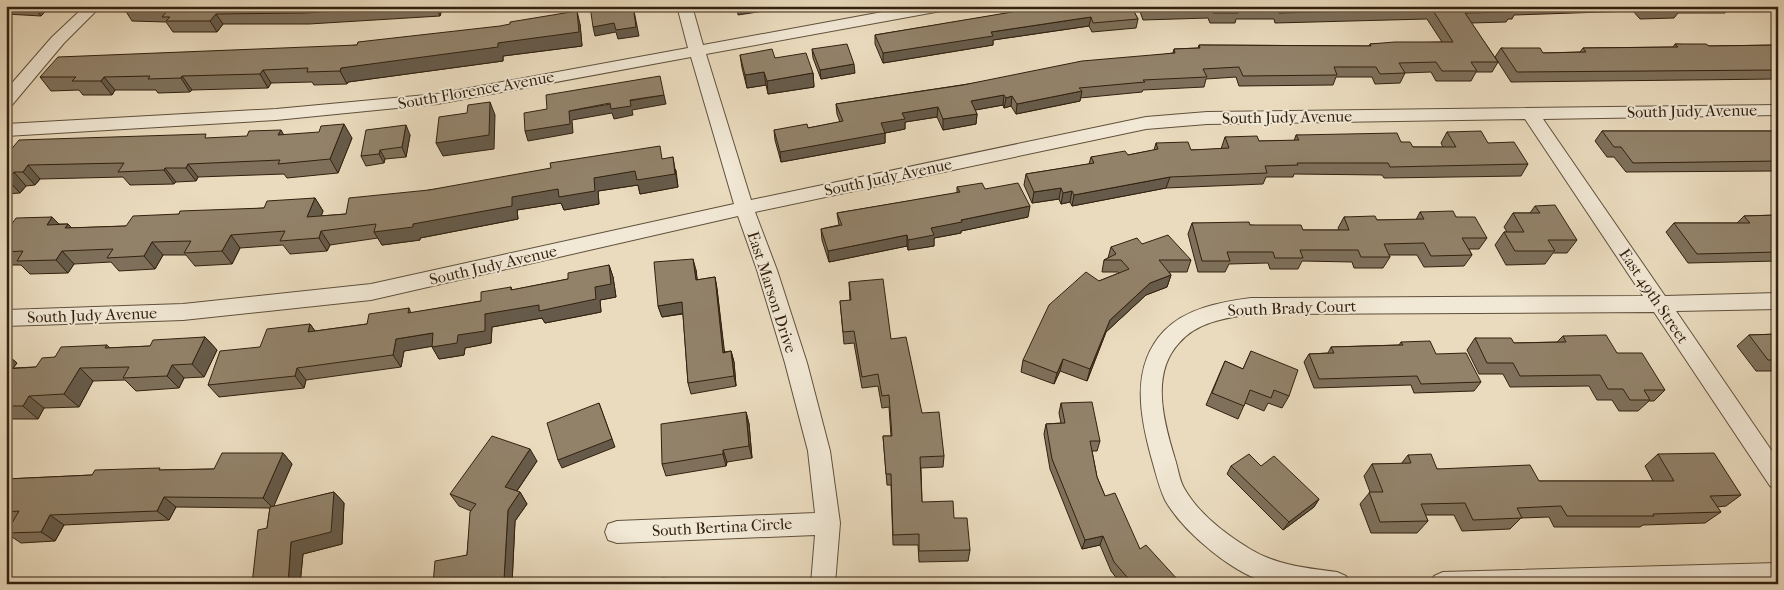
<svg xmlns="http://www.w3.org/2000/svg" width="1784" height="590" viewBox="0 0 1784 590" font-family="'IM FELL French Canon',serif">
<rect width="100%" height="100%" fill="#eadbbe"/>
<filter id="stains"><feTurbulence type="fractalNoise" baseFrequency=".004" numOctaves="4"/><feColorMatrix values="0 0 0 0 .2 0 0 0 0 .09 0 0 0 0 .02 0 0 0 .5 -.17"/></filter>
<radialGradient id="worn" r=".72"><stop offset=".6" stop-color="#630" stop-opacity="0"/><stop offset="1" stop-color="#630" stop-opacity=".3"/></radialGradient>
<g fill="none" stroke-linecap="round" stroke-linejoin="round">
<defs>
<path id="street" d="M85 6H101L64 43 12 105 6 106V90L52 37Z
M677 6H692L703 45 915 6H948L941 11 706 54 751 200 1146 117 1207 112 1778 105V115L1543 119 1665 296 1778 293V309L1676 311 1778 460V489L1770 486 1654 312 1251 314C1225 318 1197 322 1179 343 1150 374 1164 423 1175 459 1178 468 1179 479 1184 488 1198 513 1225 534 1250 549 1276 565 1307 568 1337 572L1346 576 1349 584C1325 584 1298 587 1274 584 1237 578 1183 532 1165 500 1159 487 1156 474 1152 460 1140 417 1130 367 1164 331 1186 308 1221 302 1251 298L1643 296 1525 119 1207 124 1146 129 755 212 777 270 807 363 830 451 840 523 835 584H811L815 535 617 543 608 540 605 532 608 524 617 521 815 513 808 451 785 363 757 270 738 216 371 300 183 320 6 326V310L183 304 371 284 734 204 691 57 437 104 276 120 6 136V124L276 109 437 94 688 48Z
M1778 563V584H1431L1434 576 1443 572Z"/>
</defs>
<use href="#street" stroke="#60503b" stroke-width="2"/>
<use href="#street" fill="#f1e8d5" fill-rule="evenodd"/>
</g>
<path fill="#7e705b" stroke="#32210f" d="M6 6H51L41 16 6 14Z
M129 6H463L442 9 440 16 309 24H223L217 32H173L166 22 132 21 125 10Z
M1021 6H1131L1138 19 1136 28 1092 32 1089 26 993 40V45L883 63 875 44V35L1021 11Z
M1138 6H1778V11H1727L1725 13H1678L1674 18 1640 19 1633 11 1514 15 1512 19H1508L1506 22 1471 23 1498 62 1492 72H1476L1471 81H1436L1431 72 1404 73H1405L1400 83 1375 84 1372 77H1336L1333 85 1239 86 1236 77 1206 79 1204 87 1143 90 1142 92 1080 98V101L1016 114 1011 106 1004 108 1003 105 975 110 977 114 976 124 943 130 937 117 905 122V129L885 133V143L781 162 775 140 774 130 808 128 840 122 837 114 836 104 1173 53 1174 49 1198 48 1199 45 1369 46 1370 44 1442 42 1427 19 1275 23 1274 19H1236L1235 23H1210L1208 18 1143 20Z
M580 24 582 46 503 56V61L348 82 347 84 314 85 312 82 271 83 268 88 192 90 190 92 158 93 156 90H115L112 95H83L79 90 51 91 40 77 357 45Z
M1675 44 1709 46 1778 45V79L1511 82 1495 57 1501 48 1543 53 1580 52 1583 48 1673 47Z
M812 49 855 73 821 79 813 58Z
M740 55 775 58 813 73 814 87 768 94 766 85 747 88 742 68Z
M1602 131H1778V171L1626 172 1614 157H1607L1595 141Z
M1447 132 1488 143 1528 164 1521 176 1384 178 1382 175 1294 174 1293 177H1266L1263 184 1166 188 1072 206 1070 202 1061 204 1059 199 1032 203 1024 185 1026 174 1089 164 1091 157 1128 155 1154 150 1156 143 1191 150 1221 149 1225 137 1259 141H1294L1296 135 1401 142 1413 147H1443L1441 143Z
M284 135 352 138 338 173 287 178 284 174 198 177 196 181 176 182 174 184 130 185 123 177 40 179 35 185 26 186 20 193 6 194V152Z
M410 135 406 157 385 159 384 163 366 166 361 156Z
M663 159 676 170 678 187 640 194 638 185 598 191 599 204 564 210 561 203 517 210 518 219 420 238V240L382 245 378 238 330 245 327 251 290 254 283 245 240 248 232 264 195 266 186 255H163L155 269 119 271 111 262 74 264 68 273 30 274 21 265H6V225H11L52 217 59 224H68L71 228 126 226 179 214 264 208 315 198 323 211 321 216 346 214 429 190Z
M957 187 985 189 1028 217 961 231V233L934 238V246L908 250 907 246 829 262 822 240 821 229 839 225 837 213 957 193Z
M1535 206 1577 240 1567 253H1553L1545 264 1506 265 1495 245 1504 232H1507L1504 227 1513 213H1530Z
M1420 212 1456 217 1487 238 1479 249H1469L1472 255 1464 266 1424 267 1417 255H1389L1390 257 1383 268H1354L1352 262 1302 261 1298 269H1270L1268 263 1229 264 1225 272H1198L1188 234 1192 223 1250 225 1303 230H1339L1338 228 1344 217 1377 220H1416Z
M1778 215V261L1688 263 1666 232 1674 223H1737L1744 216Z
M1142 244 1191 260 1187 272H1169L1171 275 1167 287 1146 295 1106 332 1087 381 1060 371 1054 384 1021 372 1023 360 1099 281 1119 273 1118 272H1102L1104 260 1108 258 1111 247Z
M609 265 613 277 616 297 600 300 601 312 545 323 542 318 492 327 491 343 465 348 464 355 439 359 432 346 404 351 401 367 306 380 304 388 219 397 208 385 260 347 310 324 315 331 367 324 409 308 411 313 481 301 511 287 512 290 568 279Z
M696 270 697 280 715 277 717 289 724 352 731 351 734 362 736 386 691 394 688 383 683 314 662 317 658 306Z
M849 282 891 339 922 413 944 456 943 467 921 468 922 502 954 518 970 550 968 561 919 562 918 545H893L891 485H887L884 448 883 436H891L889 407 882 408 878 386 862 388 854 343 844 344 840 301H850Z
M1778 334V379L1772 371H1756L1737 346 1749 335Z
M1563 336 1617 353 1665 390 1654 401H1649L1638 411H1619L1612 400H1597L1589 386 1510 387 1503 374H1479L1467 350 1475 338 1514 343 1557 342Z
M205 337 217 350 204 377 184 378 179 388 136 391 125 380 93 381 79 407 44 408 38 419H6V354L17 363 13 368 36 367 55 357 107 345 110 348 150 346Z
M1401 342 1436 354 1481 382 1474 391 1414 393 1411 385 1314 388 1304 362 1309 354 1328 353 1331 347 1399 345Z
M1251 351 1289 396 1282 408 1268 403 1264 411 1245 403 1238 419 1206 405 1225 361 1243 369Z
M1061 403 1100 441 1097 451H1092L1097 477 1105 496 1140 549 1176 584H1121L1111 571 1100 545 1082 549 1050 469 1044 434 1046 424 1061 423 1059 413Z
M746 412 749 424 752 458 727 462 726 466 666 476 662 464Z
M283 453 292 464 273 507 334 492 344 503 342 544 303 554 300 584H252L267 528 270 508 176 507 169 520 64 525 55 541 21 543 6 533 12 522H6V479L92 475 162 470 214 469Z
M1658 454 1741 495 1726 506 1717 507 1721 512 1705 523 1643 525 1640 527H1554L1549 517 1521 518 1510 529 1462 531 1454 515H1425L1428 521 1417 533H1371L1360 504 1370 492 1364 476 1372 464H1401L1408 455 1437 469 1539 481H1653L1645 466Z
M537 461 517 491 520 492 527 504 515 521 512 584H433L467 555 471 511 459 506 450 494Z
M1231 466H1261L1319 499 1314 507 1283 530 1227 474Z"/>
<path fill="#665b4a" stroke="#32210f" d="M33 6H51L41 16Z
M436 6H463L442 9 440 16Z
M633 6 639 36 618 39 616 32 595 36 593 27Z
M737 6H764V11L738 15Z
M577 11 580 24 582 46 503 56V61L348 82 347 84 340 71 341 68 498 43Z
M216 14 223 24 217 32 210 21Z
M1091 17 1089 26 993 40V45L883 63V53L991 32Z
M854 64 855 73 821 79 820 70Z
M263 70 271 83 268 88 260 74Z
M764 72 766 85 747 88 745 75Z
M813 73 814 87 768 94 767 81Z
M182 76 192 90 190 92 181 78Z
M104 77 115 90 112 95 101 81Z
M1082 91 1080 101 1016 114 1017 104Z
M664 95 666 104 632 110 633 115 614 119 612 113 572 120 573 133 528 141 525 131 569 111Z
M1004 95 1003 105 970 111 971 101Z
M1012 96 1011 106 1004 108 1006 98Z
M490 102 495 115 494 149 443 156 436 143Z
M938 107 937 117 905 122V129L885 133V143L781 162 780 152 881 123 902 113Z
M977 114 976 124 943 130V119Z
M344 124 352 138 338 173 330 159Z
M406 125 410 135 406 157 402 147Z
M281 130 289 144 278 135Z
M380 150 385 159 384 163 379 154Z
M673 157 678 187 640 194 638 185 598 191 599 204 564 210 561 203 517 210 518 219 420 238V240L382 245 374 232 413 224 512 197 594 178Z
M188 164 198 177 196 181 186 168Z
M28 165 40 179 35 185 23 172Z
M165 168 176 182 174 184 164 170Z
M14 172 26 186 20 193 8 180Z
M1170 177 1166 188 1072 206 1074 195Z
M1061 188 1059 199 1032 203 1034 192Z
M1072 191 1070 202 1061 204 1063 193Z
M315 198 323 211 316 230 307 217Z
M1030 206 1028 217 961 231V233L934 238V246L908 250V240L931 228 961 220Z
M52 217 65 230 47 225Z
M68 224 80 237 65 228Z
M321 231 330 245 327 251 319 238Z
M231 235 240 248 232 264 222 251Z
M907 235V246L829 262 828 251Z
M152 242 163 255 155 269 144 256Z
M62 251 74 264 68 273 56 260Z
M693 259 696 270 699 292 696 280Z
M609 265 613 277 616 297 600 300 601 312 545 323 542 318 492 327 491 343 465 348 464 355 439 359 432 347 485 314 595 287Z
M1171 275 1167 287 1146 295 1106 332 1087 381 1090 369 1110 320 1150 283Z
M715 277 717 289 726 364 723 353Z
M682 302 685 313 662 317 658 306Z
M310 324 319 337 308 332Z
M433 333 440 345 404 351 401 367 393 355 396 339Z
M205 337 217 350 204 377 192 364Z
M731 351 734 362 736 386 734 376Z
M6 354 17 363 6 377Z
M1063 359 1060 371 1054 384 1057 373Z
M172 365 184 378 179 388 167 376Z
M80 368 93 381 79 407 64 394Z
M297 368 306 380 304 388 295 376Z
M29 396 44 408 38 419 23 406Z
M599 403 615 447 562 468 558 460Z
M746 412 749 424 752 458 749 446Z
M530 449 537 461 512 498 505 487Z
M723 450 727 462 726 466 723 454Z
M283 453 292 464 273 508 263 498Z
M334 492 344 503 342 544 303 554 300 584H288L291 542Z
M520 492 527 504 515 521 512 584H507L504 580 508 510Z
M164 497 176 507 169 520 157 511Z
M1319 499 1314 507 1283 530 1289 522Z
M50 515 64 525 55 541 41 532Z
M1103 536 1100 545 1082 549 1085 540Z"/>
<path fill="#92826a" stroke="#32210f" d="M129 6H418L304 13 216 14 210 21H166L170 17H162L167 11 125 10Z
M590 6H633L636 27 616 30 614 23 593 27Z
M1022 6H1131L1138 19 1093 23 1091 17 991 32 993 36 883 53 875 35 1024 10Z
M1144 6H1516L1518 9H1509L1512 12 1465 13 1498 62H1471L1477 71H1442L1436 62 1399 63 1405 73 1380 74 1376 67H1334L1337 75 1243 76 1239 67 1203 69 1207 77 1143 80 1145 82 1079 88 1082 91 1017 104 1012 96 1006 98 1004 95 971 101 977 114 943 119 938 107 902 113 905 119 881 123 885 133 780 152 774 130 807 124 808 128 843 121 836 104 963 85 1082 61 1175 53 1174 49 1200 48 1199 45 1371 46 1370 44 1395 42H1453L1432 9 1279 13 1277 9H1237L1238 13H1213L1211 8 1145 10Z
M1644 6H1679L1681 8 1647 9Z
M577 11 579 32 498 43V47L341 68 340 71 307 72 308 68 263 70 260 74 182 76 181 78 148 79 150 76 104 77 101 81H72L76 77H40L58 57 357 45 358 42 500 26 510 24V22Z
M847 44 854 64 820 70 812 49Z
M1675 44H1706L1709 46 1778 45V70L1517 72 1501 48H1540L1543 53 1586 52 1583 48 1678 47Z
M772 49 775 58 806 53 813 73 767 81 764 72 745 75 740 55Z
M660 76 664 95 630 100 631 106 611 109 610 103 569 111 570 124 525 131 524 113 547 109 546 95Z
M490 102 489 135 436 143 439 117 467 113 468 105Z
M344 124 330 159 278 164 280 160 188 164 186 168H165L164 170 118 172 124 163 28 165 23 172H14L8 180H6V152H9L19 140 206 134 205 138 247 136 249 131 281 130 278 135 319 132 321 126Z
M406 125 402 147 380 150 379 154 361 156 366 130Z
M1481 131 1488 143 1514 142 1528 164 1390 167 1388 163H1297L1298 165 1265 166 1267 173 1170 177 1074 195 1072 191 1063 193 1061 188 1034 192 1026 174 1094 163 1091 157 1125 151 1128 155 1158 149 1156 143 1188 142 1191 150 1229 148 1225 137 1257 136 1259 141 1299 140 1296 135 1397 133 1401 142H1410L1413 147H1456L1447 132Z
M1602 131H1778V161L1633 163 1621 147H1614Z
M660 146 662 159 673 157 675 174 637 180 635 171 594 178 595 191 559 197 558 189 512 197V206L413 224V227L374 232 376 224 321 231 319 238 280 241 285 231 231 235 222 251 184 253 191 241 152 242 144 256 107 258 113 249 62 251 56 260 17 261 23 251 6 252V225H11L16 218 52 217 47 225 68 224 65 228 126 226 133 216 179 214 180 211 264 208 267 201 315 198 307 217 346 214 349 198 429 190 551 168 550 163Z
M982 183 985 189 1018 183 1030 206 961 220 962 222 931 228 934 235 908 240 907 235 828 251 821 229 842 225 837 213 960 192 957 187Z
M1555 205 1577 240H1548L1555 251H1515L1504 232H1524L1513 213H1540L1535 206Z
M1453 211 1456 217H1475L1487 238H1462L1472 255 1431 256 1424 243 1384 244 1390 257H1361L1358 250H1300L1303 258H1275L1273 252H1227L1230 261H1202L1192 223 1249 222 1250 225H1301L1303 230H1349L1344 217 1375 216 1377 220 1424 219 1420 212Z
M1778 215V252L1697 254 1674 223H1750L1744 216Z
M1168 235 1191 260H1159L1171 275 1150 283 1110 320 1090 369 1063 359 1057 373 1023 360 1049 305 1086 272 1099 281 1129 269 1121 260H1104L1116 254 1111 247 1137 238 1142 244Z
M693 259 696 280 715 277 723 353 731 351 734 376 688 383 682 302 658 306 654 262Z
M609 265 611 284 595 287 596 299 539 311V305L485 314V331L458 335 457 343 432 347 433 333 396 339 393 355 297 368 295 376 208 385 220 351 260 347 267 329 310 324 308 332 367 324 369 314 409 308 408 313 481 301V292L511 287V290L568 279V273Z
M883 279 891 339 906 337 922 413 939 412 944 456 920 457 922 502 953 501 954 518H967L970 550 919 551V534L893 535 891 474H886L883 436H892L889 395 882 396 878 374 862 377 854 331 843 332 840 301 851 300 849 282Z
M1778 334V360H1768L1749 335Z
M1606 335 1617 353H1642L1665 390H1644L1650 400H1630L1623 389H1608L1600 375 1520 376 1513 363H1487L1475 338H1511L1514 343 1566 342 1563 336Z
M205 337 192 364 172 365 167 376 123 378 129 367 80 368 64 394 29 396 23 406H6V369L36 367 42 358 55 357 61 347 107 345 105 348 150 346 153 340Z
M1430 341 1436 354 1466 353 1481 382 1421 384 1417 376 1319 379 1309 354 1334 353 1331 347 1403 345 1401 342Z
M1251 351 1298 370 1289 396 1274 390 1271 398 1250 390 1244 406 1212 393 1225 361 1243 369Z
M1092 402 1100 441H1090L1097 477 1105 496 1115 493 1140 549 1146 545 1178 580 1173 584H1133L1114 562 1103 536 1085 540 1052 459 1046 424 1065 423 1061 403Z
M599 403 612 439 558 460 547 423Z
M746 412 749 446 723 450V454L662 464 661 424Z
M492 436 530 449 505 487 520 492 508 510 504 580 482 584H433L435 561 467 555 470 512 476 504 450 494Z
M222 453H283L263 498 164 497 157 511 50 515 41 532 6 533 19 511 6 512V479L92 475 95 470 160 468 159 470 214 469Z
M1714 453 1741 495 1710 496 1721 512 1653 514 1654 516H1567L1561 506 1517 508 1522 518 1473 520 1465 503 1421 504 1428 521 1380 522 1369 492H1383L1372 464 1411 463 1408 455 1431 454 1437 469 1530 465 1539 481H1674L1658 454Z
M1249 454 1261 466 1274 456 1319 499 1289 522 1231 466Z
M334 492 331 532 291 542 288 584H252L258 530 267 528 270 507Z
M662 578 732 584H660Z
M893 580H930V584H892Z"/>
<g text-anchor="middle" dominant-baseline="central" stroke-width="4" stroke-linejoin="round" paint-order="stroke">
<g font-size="16" fill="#32210f" stroke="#f1e8d5">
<text transform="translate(476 90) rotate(-10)">South Florence Avenue</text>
<text transform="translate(1692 111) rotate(-1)">South Judy Avenue</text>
<text transform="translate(1287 117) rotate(-1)">South Judy Avenue</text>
<text transform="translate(888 177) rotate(-12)">South Judy Avenue</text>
<text transform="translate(493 265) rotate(-13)">South Judy Avenue</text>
<text transform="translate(772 292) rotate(72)">East Marson Drive</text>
<text transform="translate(1654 296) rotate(56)">East 49th Street</text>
<text transform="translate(1292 308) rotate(-2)">South Brady Court</text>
<text transform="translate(92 315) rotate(-2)">South Judy Avenue</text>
<text transform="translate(722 527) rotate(-3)">South Bertina Circle</text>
</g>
</g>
<rect width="1784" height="590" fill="none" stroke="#eadbbe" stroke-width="25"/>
<rect x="8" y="8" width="1769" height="575" fill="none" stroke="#32210f" stroke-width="2.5"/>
<rect x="12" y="12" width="1759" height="565" fill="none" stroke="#32210f"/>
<rect width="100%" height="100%" filter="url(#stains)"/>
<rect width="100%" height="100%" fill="url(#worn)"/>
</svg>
